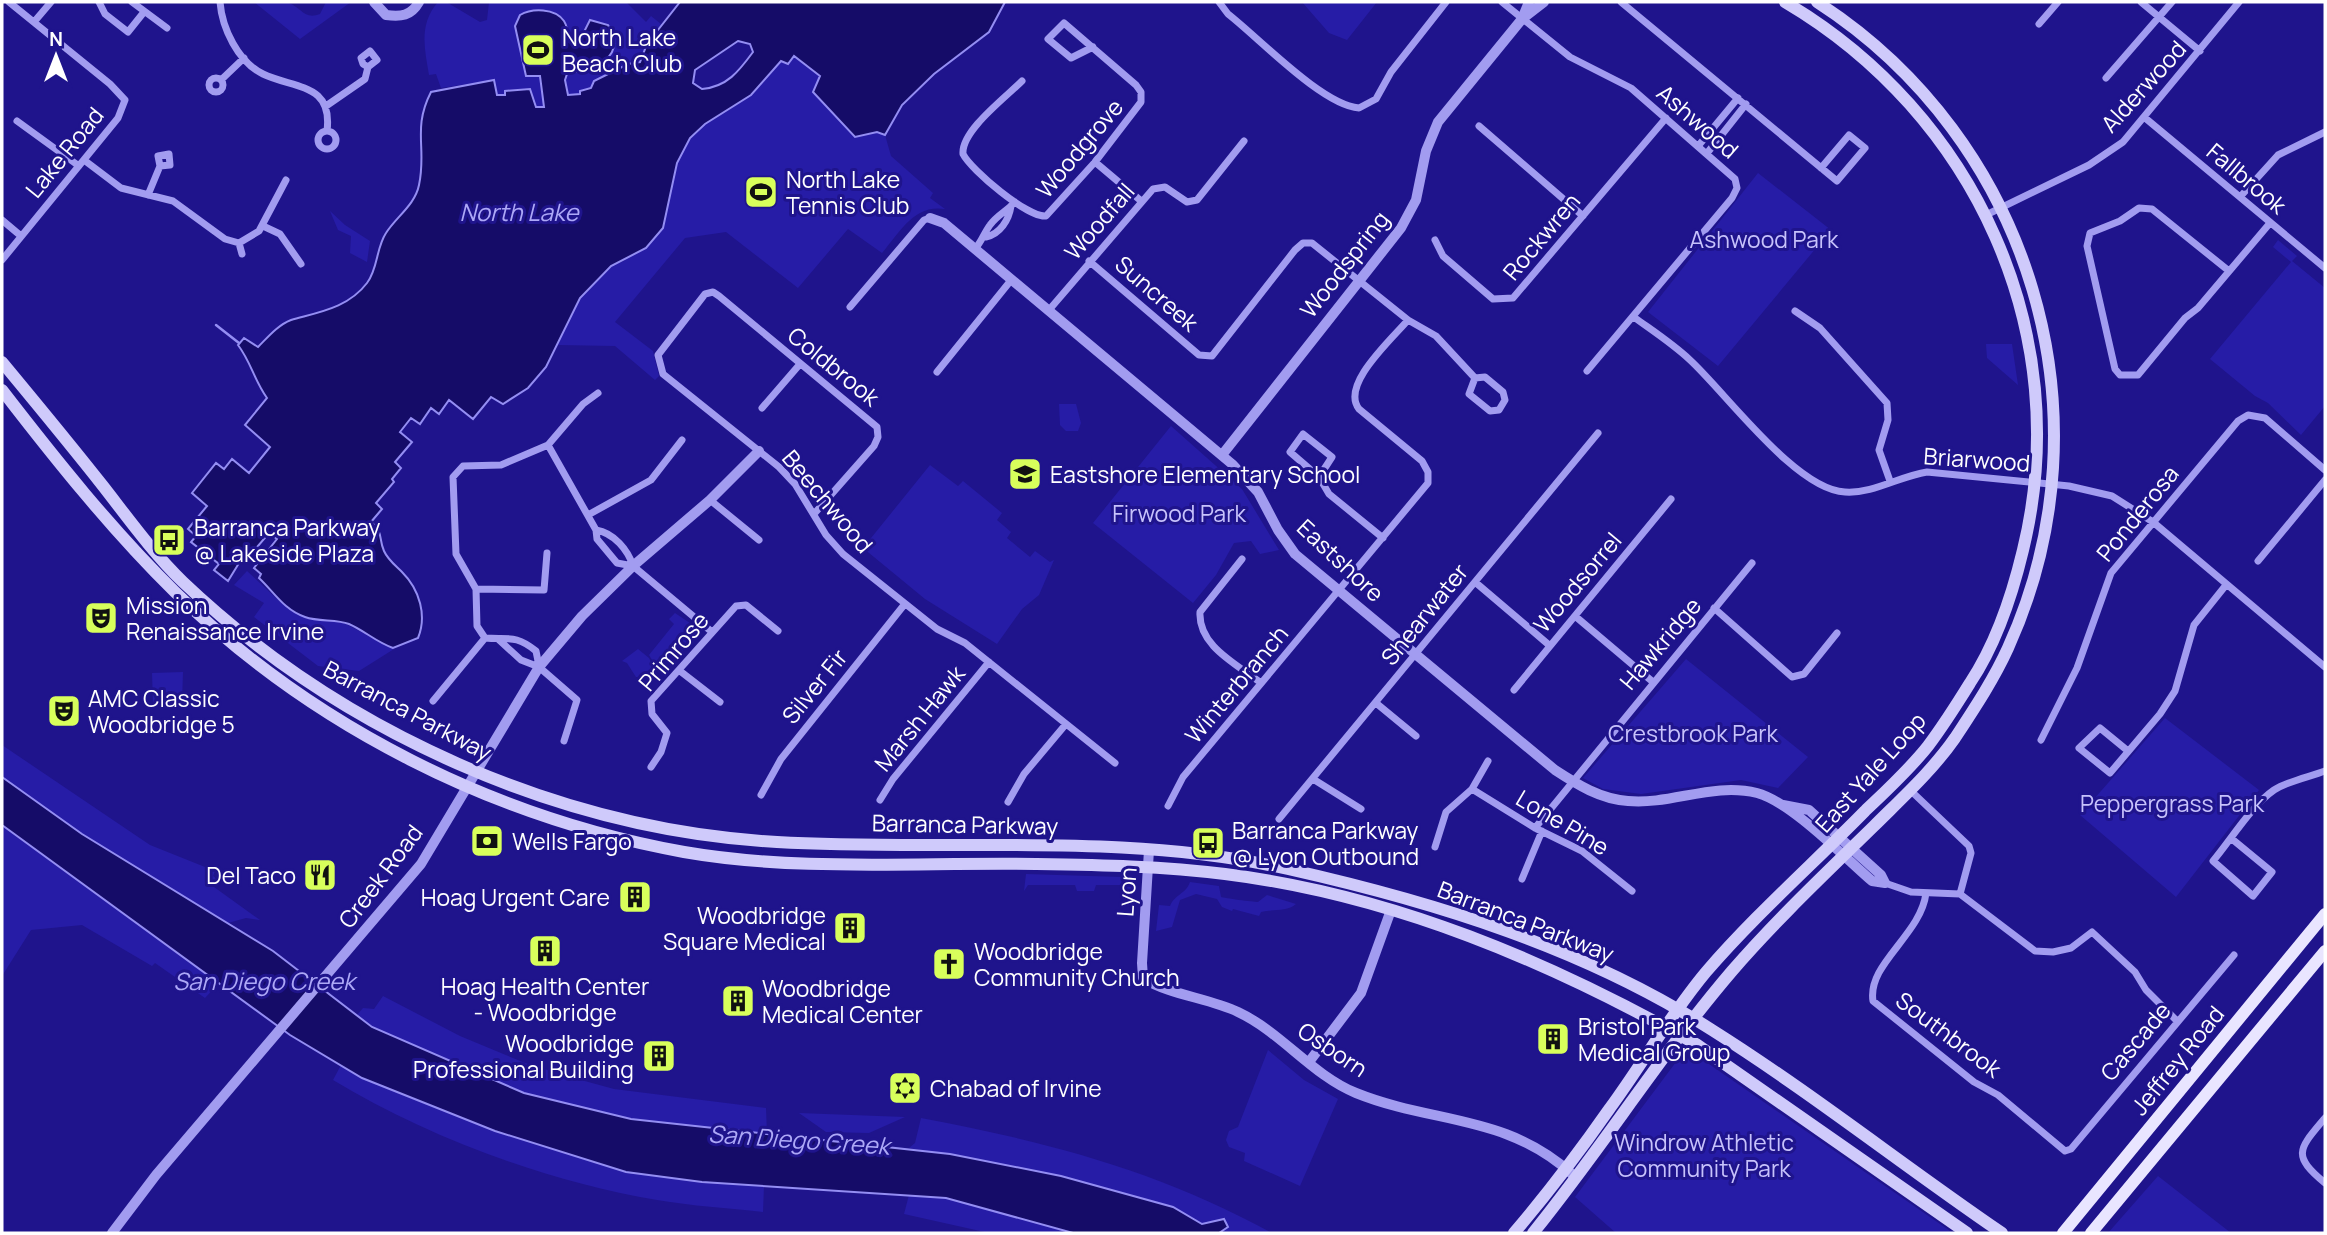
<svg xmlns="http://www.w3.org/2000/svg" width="2327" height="1235" viewBox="0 0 2327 1235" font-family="Manrope,sans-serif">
<rect width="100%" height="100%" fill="#1f148c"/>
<path fill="#261ca6" d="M254 2C264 2 281 0 289 3 302 8 304 20 320 14L326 2H351L300 39Z
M438 2 448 3 480 22 487 20 489 2H626L646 22 651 16 661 24 647 44 641 62C628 64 596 78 591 88L580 91V94L568 96 567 87 542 90 545 107 536 108 535 100 505 92V95H496L494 80 441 88 436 74 429 75C425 50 418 25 438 2Z
M1302 2H1377L1347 40 1329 33Z
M794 56 821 76 813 92 855 137 877 132 885 135 891 156 933 193 930 198 945 209C914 204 900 232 882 253L848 229 798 288 726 232 685 238 615 322 653 351 659 376 655 380 615 346 558 345 565 323 580 298 611 266 624 261 670 197 677 163 690 138 705 124 751 95 781 61Z
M1758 173 1831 230 1718 366 1648 312Z
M330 211 345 225 370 241 367 262 350 253 351 236 338 230Z
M2278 240 2297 256 2292 261 2325 288V406L2301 435 2268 403 2255 396 2210 359 2291 262 2273 247Z
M1986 344H2012L2018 385 1987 358Z
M1059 404H1076L1081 423 1078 431H1066L1060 425Z
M1171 426 1242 489 1279 550 1260 554 1251 541 1234 543 1216 575 1193 603 1093 523Z
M930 465 958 486 963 481 1002 513 997 520 1011 532 1007 538 1030 557 1035 551 1050 562 1054 560 1039 595 1022 609 997 644 925 599 863 548Z
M247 571 288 609 304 617 344 623 394 649 359 671 318 666 254 617 264 603 234 585Z
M675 613 696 627 697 633 662 676 649 655 674 624 669 619Z
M638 649 649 658 659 678 636 677 627 663 622 661Z
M1686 659 1808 757 1778 788 1741 780 1641 794 1603 789 1583 778Z
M183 672 182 702 153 703 152 673Z
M2165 718 2259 790 2176 897 2080 815Z
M2 745 150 845 215 871 213 876 218 880 214 887 260 920 246 918 228 923 82 834 2 777Z
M2 825 13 834 219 983 205 998 155 963 152 966 82 925 31 930 2 976Z
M1026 874 1122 877 1135 887 1134 892H1125L1120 885H1096L1094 891H1077L1075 885H1028L1024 891Z
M1190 882 1219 886 1221 897C1224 898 1253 902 1258 902L1267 895 1296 904C1287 912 1272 909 1261 912L1259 916 1233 909 1232 911 1222 907 1217 899 1196 894 1180 900 1172 927 1156 931 1159 905 1170 906C1175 894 1186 894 1190 882Z
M383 996 460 1036 525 1063 570 1077 614 1089 766 1108 767 1134 631 1119 524 1093 372 1027 357 1015 363 1008 374 1009Z
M1268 1050 1304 1080 1338 1099 1300 1186 1244 1161 1245 1153 1229 1147 1226 1140 1229 1131 1238 1127Z
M1696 1055 1953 1233H1616L1575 1197 1676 1062Z
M341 1065 362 1078 495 1131 626 1172 702 1182 764 1185 763 1212C728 1208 692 1206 657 1200 548 1182 427 1137 333 1080Z
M799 1113 905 1117 869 1133 826 1132Z
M921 1118C1048 1142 1157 1170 1272 1233H1219L1173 1207 1061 1176 909 1148 915 1143Z
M2158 1176 2231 1233H2108Z
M909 1195 946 1198 1073 1233H989L904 1214Z"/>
<path fill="#150c68" stroke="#948ef3" stroke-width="2" fill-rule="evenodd" d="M680 2H1005L989 32 934 74 902 105 885 135 877 132 855 137 813 92 820 76 794 56 788 64 781 61 751 95 705 124 690 138 677 163 663 228 646 248 611 266 580 298 546 367 528 388 503 404 491 397 473 419 449 400 439 414 431 408 420 424 411 418 400 432 412 442 395 462 401 468 392 479 394 482 376 503 382 509 371 522C384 533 378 537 384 551 388 560 396 566 402 572 420 590 427 616 418 638L393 648C376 642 365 631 349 624 336 619 319 622 305 617 284 610 274 592 259 578L261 574 254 568 277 539 269 533 252 553 247 550 228 581 214 570 219 564 191 542 196 536 188 529 207 506 192 493 216 463 224 469 232 459 249 473 270 447 245 425 267 398C254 380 251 362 238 345L244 338 258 347C268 337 278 325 291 320 319 312 348 308 367 283 378 269 376 248 386 233 396 217 415 205 419 185 427 148 412 129 431 92L494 80 497 95H505V91L530 89 536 107H544L540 76H526L515 26 520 15C532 8 555 8 564 21 568 27 566 31 570 37L583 34 590 20 608 25C629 60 591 68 567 74L565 80 568 95 580 94V91L591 88 594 81 628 64 640 62 647 44ZM738 41 750 44 753 52C739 71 727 87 702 89L693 83 695 70Z
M2 777 82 834 273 951 372 1027 524 1093 631 1119 950 1154 1061 1176 1173 1207 1202 1224 1224 1219 1228 1227 1219 1233H1073L946 1198 702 1182 626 1172 495 1131 362 1078 290 1035 2 825Z"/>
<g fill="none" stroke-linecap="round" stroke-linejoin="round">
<path stroke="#948ef3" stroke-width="2.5" d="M216 325 239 343"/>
<path stroke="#a29cf0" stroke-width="7" d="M99 2 105 14 128 32 144 12
M132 2 167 28
M220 2C222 28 238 62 263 74 295 89 333 83 327 131
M1219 2 1228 14C1259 38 1322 105 1359 108L1376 99 1391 72 1446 2
M1502 2 1570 57 1631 88 1735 179 1737 188 1732 198 1587 371
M1621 2 1837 181 1865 148 1849 135 1821 168
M2141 2 2200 51
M34 22 51 2
M2039 24 2058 2
M2106 78 2172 2
M209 85a7 7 0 1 1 14 0a7 7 0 1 1-14 0Z
M221 80 244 58
M1022 81C1005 98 961 131 963 154 971 170 1028 218 1046 216L1095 162 1141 102V92L1136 85 1064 23 1048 39 1071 58 1093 47
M326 106 365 79 368 67 377 60 370 51 361 58 363 64 368 67
M2144 117 2325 268
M17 121 79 166
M1479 126 1583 216
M318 140a9 9 0 1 1 18 0a9 9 0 1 1-18 0Z
M1699 145 1738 98
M1708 152 1746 104
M84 160 121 188 173 201 225 239 239 243 259 231 286 180
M1095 162 1140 200
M148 195 160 166 158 156 169 154 170 165 160 166
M2240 197 2278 155 2325 132
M1986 215 2089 165 2123 142 2239 2
M2 220 21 236
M263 226 280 234 301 264
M986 237C1000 234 1009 220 1011 206
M1435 240 1443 256 1493 299 1513 298 1666 118
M239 243 242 254
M975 249C982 241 984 233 990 225 997 215 1007 211 1015 202
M2 260 118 118 125 100 110 84 9 2
M1089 261 1199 355 1212 356 1295 250 1303 243H1312L1408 320 1436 336 1475 378 1485 377 1503 392 1505 400 1499 410 1490 411 1469 394 1475 378
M2229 271 2152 209 2139 208 2120 221 2090 233 2087 246 2115 369 2120 375H2138L2185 318 2198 308 2270 223
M850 307 924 220 930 218
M1049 310 1153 189 1165 187 1187 202 1197 200 1244 141
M1795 311 1820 328 1887 403 1888 420 1879 450 1890 481
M1635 318C1653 331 1673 344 1690 360 1726 393 1796 490 1845 492 1873 494 1900 476 1927 472L2069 486 2112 496 2153 522 2325 667
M937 372 1012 279
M762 408 800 364
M548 445 596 530 597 539 617 563 633 566
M1319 477 1332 457 1303 434 1290 452 1319 477 1329 494 1383 538
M710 500 759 540
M814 514 874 446 878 437 877 427 719 296 713 292 705 294 658 355 663 374 779 467 795 484 826 535 843 554 937 629 965 643 1115 763
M588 515 651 480 682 440
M596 530C614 533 628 550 633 566
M1242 559 1200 612C1198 646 1237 664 1261 683
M2258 561 2325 480
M633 566 712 632
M1475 582 1549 645
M476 589 544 590 547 553
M1714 608 1792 677 1804 674 1837 633
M1575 616 1653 682
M485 638C508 640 515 634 536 651L539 666
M498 639 521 660 539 667 577 700 564 741
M680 671 720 702
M1514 690 1671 499
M433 701 485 638 477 626 476 589 456 554 453 477 463 466 501 465 548 445 583 404 598 393
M1376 703 1416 736
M2041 740 2077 668 2111 573 2238 421 2248 415 2265 418 2325 470
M2128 751 2100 728 2079 748 2110 773 2160 714 2175 691 2194 625 2226 585
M651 767 661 752 667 733 652 714 651 701 736 606 746 605 778 631
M1313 779 1361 809
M1472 789 1535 828 1582 851 1632 891
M1910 790 1969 846 1971 853 1960 894
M761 795 781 759 904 605
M880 800 893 779 989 662
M1008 802 1024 774 1066 724
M1168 806 1183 777 1428 483V472L1422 461 1359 409C1340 385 1392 339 1408 320
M1279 819 1598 433
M1535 828 1752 563
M2232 839 2272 872 2253 896 2213 861C2230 841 2252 805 2274 790 2288 781 2309 777 2325 771
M1435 847 1446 812 1472 789 1488 761
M1522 879 1542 831
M1885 883 1911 892 1960 894 2035 951 2053 952 2071 948 2092 932 2135 972 2146 990 2176 1020
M1926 893C1921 935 1867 964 1873 1001L1974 1082 1998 1095 2065 1151 2071 1149 2234 955
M2325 1118C2299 1149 2291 1155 2325 1183"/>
<path stroke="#a29cf0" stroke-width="10" d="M374 2 386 15C401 17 411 16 419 2
M1522 19 1529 2
M930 218 944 223 1232 464 1258 492 1278 530 1295 554 1555 770C1578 785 1600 799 1628 801 1671 805 1713 782 1757 793 1791 802 1843 856 1872 881L1885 883
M1222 455 1401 228 1416 200 1426 151 1438 122 1522 19 1544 2
M1783 805 1809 810 1881 875 1885 883
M1149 850 1142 963 1143 978C1169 995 1209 998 1238 1012 1281 1032 1312 1075 1356 1093 1433 1124 1506 1114 1572 1174
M1309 1062 1361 993 1391 910
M112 1233 156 1175 421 864 539 667 582 616 633 566 710 500 759 451"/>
<path stroke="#cfcafb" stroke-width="12" d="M2 362C36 403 70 444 103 486 128 518 153 553 183 582 341 732 560 830 777 842 946 852 1121 831 1288 869 1435 902 1584 948 1712 1030 1812 1093 1905 1167 2002 1233
M2 390C56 460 112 530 175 592 313 727 495 818 684 852 799 872 920 862 1036 864 1099 865 1163 866 1225 874 1394 895 1550 962 1696 1044L1967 1233
M1514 1233C1548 1193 1580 1151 1610 1108 1643 1063 1670 1015 1706 972 1755 915 1813 864 1865 811 1887 790 1910 769 1928 746 1943 726 1957 704 1970 683 1996 644 2012 596 2023 550 2076 333 1975 114 1785 2
M1533 1233C1602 1148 1661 1054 1732 971 1776 920 1826 873 1874 826 1902 798 1932 771 1955 738 1974 709 1994 679 2008 648 2114 415 2031 140 1817 2"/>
<path stroke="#e9e5ff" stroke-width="12" d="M2063 1233 2325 914
M2091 1233 2325 951"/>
</g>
<defs>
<symbol id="stadium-square" viewBox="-11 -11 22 22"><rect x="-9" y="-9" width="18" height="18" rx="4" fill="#d8ff5b" stroke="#1f148c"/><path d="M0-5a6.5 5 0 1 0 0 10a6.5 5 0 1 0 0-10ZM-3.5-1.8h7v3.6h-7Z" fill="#111"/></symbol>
<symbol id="school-square" viewBox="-11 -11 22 22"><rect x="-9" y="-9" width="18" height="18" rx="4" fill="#d8ff5b" stroke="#1f148c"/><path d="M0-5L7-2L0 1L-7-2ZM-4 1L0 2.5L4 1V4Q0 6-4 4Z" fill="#111"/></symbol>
<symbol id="bus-square" viewBox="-11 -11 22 22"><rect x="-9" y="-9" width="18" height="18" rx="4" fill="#d8ff5b" stroke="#1f148c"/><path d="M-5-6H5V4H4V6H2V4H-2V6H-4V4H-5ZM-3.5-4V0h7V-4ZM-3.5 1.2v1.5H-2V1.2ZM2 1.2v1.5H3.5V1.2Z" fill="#111"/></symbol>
<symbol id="theatre-square" viewBox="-11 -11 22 22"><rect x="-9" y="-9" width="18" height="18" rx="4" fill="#d8ff5b" stroke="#1f148c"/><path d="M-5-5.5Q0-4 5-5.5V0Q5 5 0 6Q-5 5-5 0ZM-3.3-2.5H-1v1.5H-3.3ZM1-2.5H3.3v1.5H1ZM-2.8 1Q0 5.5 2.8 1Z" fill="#111"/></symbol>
<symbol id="bank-square" viewBox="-11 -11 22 22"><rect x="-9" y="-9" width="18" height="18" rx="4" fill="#d8ff5b" stroke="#1f148c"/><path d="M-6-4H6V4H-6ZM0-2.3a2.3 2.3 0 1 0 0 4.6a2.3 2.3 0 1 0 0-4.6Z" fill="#111"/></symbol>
<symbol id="restaurant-square" viewBox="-11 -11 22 22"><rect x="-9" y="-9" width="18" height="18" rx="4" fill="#d8ff5b" stroke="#1f148c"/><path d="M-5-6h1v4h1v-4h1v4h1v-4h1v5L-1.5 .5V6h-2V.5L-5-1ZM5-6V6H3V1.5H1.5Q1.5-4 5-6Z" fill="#111"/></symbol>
<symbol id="building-square" viewBox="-11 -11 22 22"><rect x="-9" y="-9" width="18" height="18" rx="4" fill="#d8ff5b" stroke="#1f148c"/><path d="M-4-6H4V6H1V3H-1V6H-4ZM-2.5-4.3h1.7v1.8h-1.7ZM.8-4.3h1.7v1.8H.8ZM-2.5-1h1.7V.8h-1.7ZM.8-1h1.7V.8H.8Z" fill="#111"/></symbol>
<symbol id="church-square" viewBox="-11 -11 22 22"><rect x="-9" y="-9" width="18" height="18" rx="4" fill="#d8ff5b" stroke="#1f148c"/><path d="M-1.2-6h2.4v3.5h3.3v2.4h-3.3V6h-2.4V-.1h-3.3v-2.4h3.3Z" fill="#111"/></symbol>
<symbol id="synagogue-square" viewBox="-11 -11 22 22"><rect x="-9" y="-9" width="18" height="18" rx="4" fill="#d8ff5b" stroke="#1f148c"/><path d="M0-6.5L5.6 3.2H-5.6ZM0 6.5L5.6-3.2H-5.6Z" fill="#111"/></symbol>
</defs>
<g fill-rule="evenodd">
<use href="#stadium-square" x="519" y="31" width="38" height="38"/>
<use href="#stadium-square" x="742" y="173" width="38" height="38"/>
<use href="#school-square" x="1006" y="455" width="38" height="38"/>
<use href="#bus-square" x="150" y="521" width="38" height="38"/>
<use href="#theatre-square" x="82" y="599" width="38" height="38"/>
<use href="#theatre-square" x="45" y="692" width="38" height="38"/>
<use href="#bank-square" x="468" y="822" width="38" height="38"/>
<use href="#bus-square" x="1189" y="824" width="38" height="38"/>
<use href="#restaurant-square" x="301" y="856" width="38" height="38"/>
<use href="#building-square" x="616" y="878" width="38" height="38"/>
<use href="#building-square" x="831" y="909" width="38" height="38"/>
<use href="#building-square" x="526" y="932" width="38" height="38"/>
<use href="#church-square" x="930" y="945" width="38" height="38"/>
<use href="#building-square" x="719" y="982" width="38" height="38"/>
<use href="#building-square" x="1534" y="1020" width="38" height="38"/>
<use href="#building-square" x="640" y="1037" width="38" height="38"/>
<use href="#synagogue-square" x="886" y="1069" width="38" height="38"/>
</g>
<g text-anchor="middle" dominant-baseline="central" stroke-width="6" stroke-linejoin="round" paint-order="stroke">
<g font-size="23" fill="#fff" stroke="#1f148c" text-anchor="start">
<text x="562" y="37">North Lake<tspan x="562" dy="26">Beach Club</tspan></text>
<text x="786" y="179">North Lake<tspan x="786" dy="26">Tennis Club</tspan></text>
<text x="1050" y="474">Eastshore Elementary School</text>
<text x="194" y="527">Barranca Parkway<tspan x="194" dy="26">@ Lakeside Plaza</tspan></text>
<text x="126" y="605">Mission<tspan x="126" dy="26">Renaissance Irvine</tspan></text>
<text x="88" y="698">AMC Classic<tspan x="88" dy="26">Woodbridge 5</tspan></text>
<text x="1232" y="830">Barranca Parkway<tspan x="1232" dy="26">@ Lyon Outbound</tspan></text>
<text x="512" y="841">Wells Fargo</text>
<text x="296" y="875" text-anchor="end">Del Taco</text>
<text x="610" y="897" text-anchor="end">Hoag Urgent Care</text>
<text x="826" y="915" text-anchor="end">Woodbridge<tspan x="826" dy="26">Square Medical</tspan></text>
<text x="974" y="951">Woodbridge<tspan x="974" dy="26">Community Church</tspan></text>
<text x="545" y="986" text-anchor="middle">Hoag Health Center<tspan x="545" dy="26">- Woodbridge</tspan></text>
<text x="762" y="988">Woodbridge<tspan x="762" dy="26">Medical Center</tspan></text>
<text x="1578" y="1026">Bristol Park<tspan x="1578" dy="26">Medical Group</tspan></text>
<text x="634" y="1043" text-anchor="end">Woodbridge<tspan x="634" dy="26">Professional Building</tspan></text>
<text x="930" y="1088">Chabad of Irvine</text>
</g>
<g font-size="23" fill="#fff" stroke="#1f148c">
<text transform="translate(2143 86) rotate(-48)">Alderwood</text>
<text transform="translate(1698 121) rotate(41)">Ashwood</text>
<text transform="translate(1079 148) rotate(-50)">Woodgrove</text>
<text transform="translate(64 152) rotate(-51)">Lake Road</text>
<text transform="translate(2247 178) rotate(40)">Fallbrook</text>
<text transform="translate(1099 221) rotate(-49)">Woodfall</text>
<text transform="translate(1541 236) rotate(-50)">Rockwren</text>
<text transform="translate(1344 264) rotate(-52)">Woodspring</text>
<text transform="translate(1157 293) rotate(41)">Suncreek</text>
<text transform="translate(834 366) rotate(39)">Coldbrook</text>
<text transform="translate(1977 459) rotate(4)">Briarwood</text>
<text transform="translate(828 501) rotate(50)">Beechwood</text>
<text transform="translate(2137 513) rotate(-51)">Ponderosa</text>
<text transform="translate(1341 560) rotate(43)">Eastshore</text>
<text transform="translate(1577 582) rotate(-50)">Woodsorrel</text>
<text transform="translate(1424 614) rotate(-51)">Shearwater</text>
<text transform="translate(1660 643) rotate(-50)">Hawkridge</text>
<text transform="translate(673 651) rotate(-50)">Primrose</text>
<text transform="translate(1236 684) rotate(-50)">Winterbranch</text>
<text transform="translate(814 686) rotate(-51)">Silver Fir</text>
<text transform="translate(408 710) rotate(28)">Barranca Parkway</text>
<text transform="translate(919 718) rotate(-51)">Marsh Hawk</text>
<text transform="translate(1870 772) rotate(-48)">East Yale Loop</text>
<text transform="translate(1563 822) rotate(31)">Lone Pine</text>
<text transform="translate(965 824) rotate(1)">Barranca Parkway</text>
<text transform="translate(380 876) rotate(-53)">Creek Road</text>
<text transform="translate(1126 892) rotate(-86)">Lyon</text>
<text transform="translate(1526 921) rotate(21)">Barranca Parkway</text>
<text transform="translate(1949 1034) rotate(37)">Southbrook</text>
<text transform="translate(2135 1041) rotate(-50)">Cascade</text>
<text transform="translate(1333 1049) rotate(34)">Osborn</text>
<text transform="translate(2177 1060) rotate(-51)">Jeffrey Road</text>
</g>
<g font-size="23" fill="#c7c2fc" stroke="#1f148c">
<text x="1764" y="239">Ashwood Park</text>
<text x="1179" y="513">Firwood Park</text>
<text x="1693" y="733">Crestbrook Park</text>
<text x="2172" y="803">Peppergrass Park</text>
<text x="1704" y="1142">Windrow Athletic<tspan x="1704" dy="26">Community Park</tspan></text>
</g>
<g font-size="24" font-style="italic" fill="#ada8f7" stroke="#1f148c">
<text x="519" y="211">North Lake</text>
<text x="264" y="980">San Diego Creek</text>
<text transform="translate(799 1139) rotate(4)">San Diego Creek</text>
</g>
</g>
<rect width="2327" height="1235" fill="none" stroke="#ffffff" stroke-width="7"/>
<g transform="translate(56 56)" stroke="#1f148c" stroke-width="5" paint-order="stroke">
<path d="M0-5L12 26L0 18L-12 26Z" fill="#ffffff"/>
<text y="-10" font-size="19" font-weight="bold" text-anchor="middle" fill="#ffffff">N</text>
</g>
</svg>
